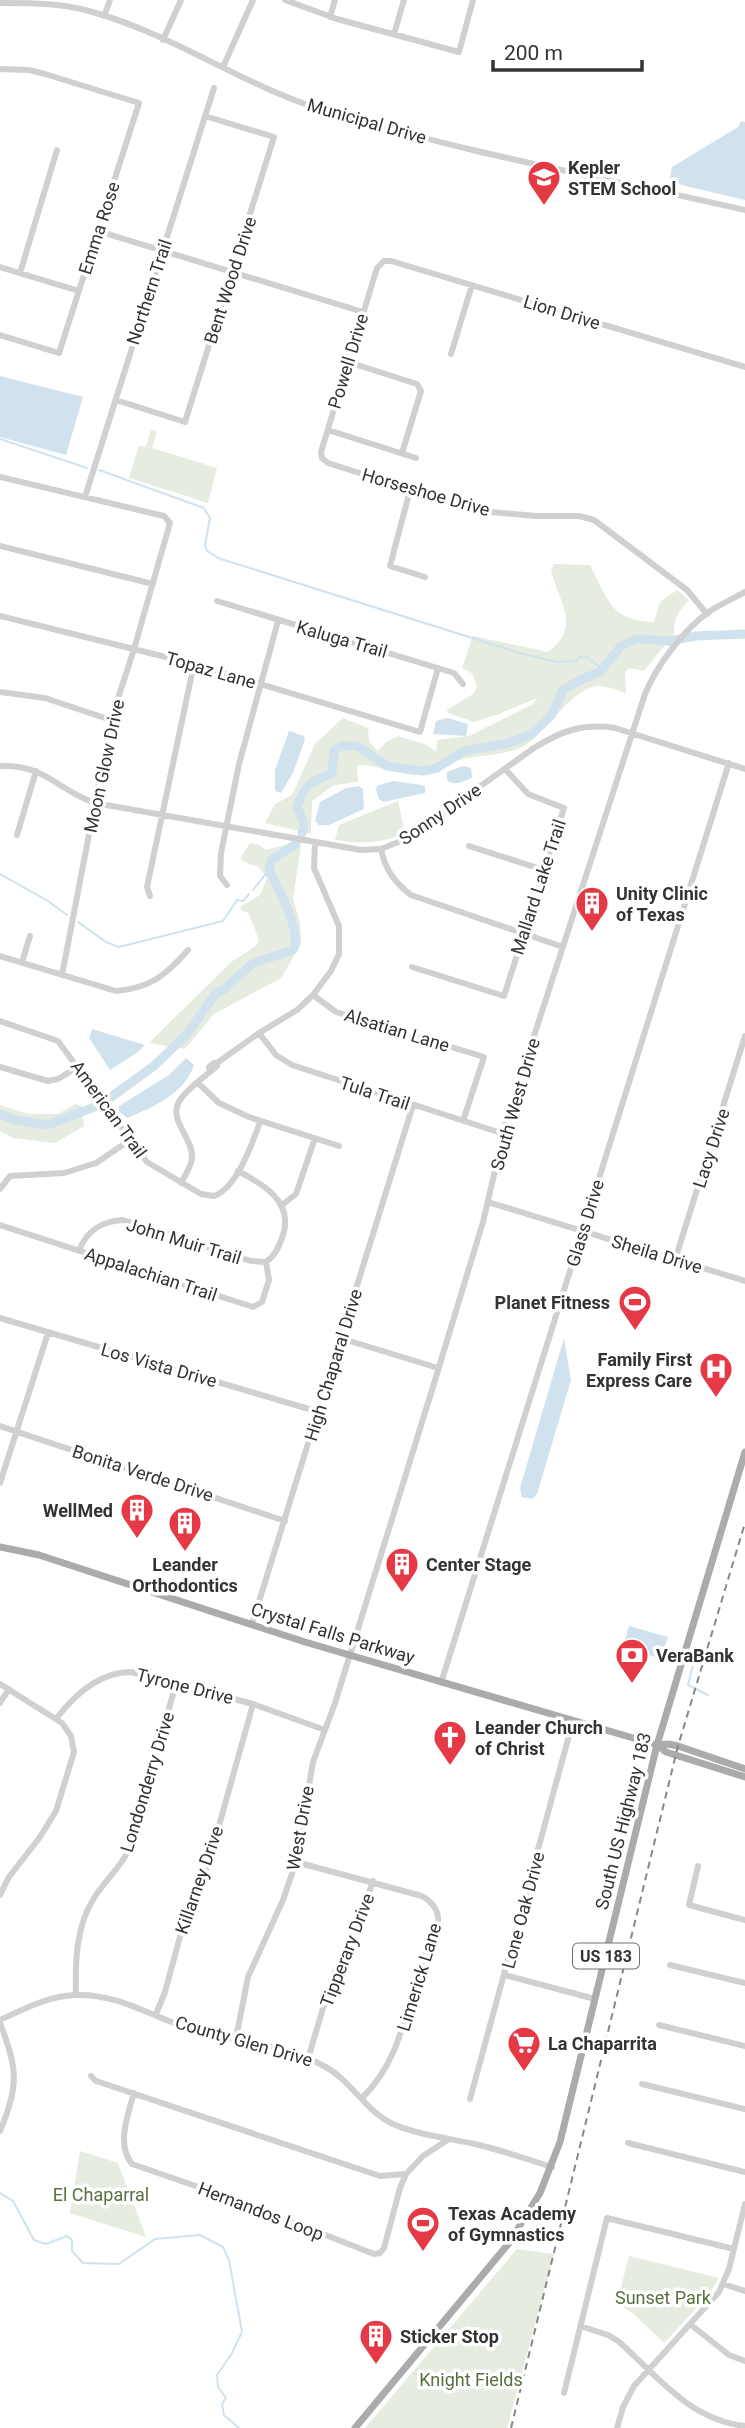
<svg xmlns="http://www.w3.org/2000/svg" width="745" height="2428" viewBox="0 0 745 2428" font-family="Roboto,sans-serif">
<rect width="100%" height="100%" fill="#fff"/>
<path fill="#e6ecdf" d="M151 430 157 431 152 448 217 468 208 503 129 478 139 445 146 447Z
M554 564 590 565C609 600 609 620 654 622L660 602 677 590 689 600C679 612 673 618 674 634L644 671 629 668 625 672 626 693C618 691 608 686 600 686 571 685 546 737 520 748 498 757 473 754 451 763 441 767 432 774 421 775 399 776 377 764 357 765L358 782 334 785 312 801 311 834 265 823 275 804 292 795 315 744 343 718 368 728 369 742 378 751 386 742 398 736 427 745 436 752 437 740 469 736 533 704 537 698 499 714 474 722 448 713 447 710 473 694 477 687 473 674 462 668 473 636 548 652C583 626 558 602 551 570Z
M398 801 405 833C381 844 361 844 335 840L339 825Z
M250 843 259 845 266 850 289 844 301 846 293 899 300 922 301 944 281 978 214 1014 185 1049 149 1043 231 962 256 946 259 940 248 912 242 911 240 907 260 895 267 878 258 866 251 865 240 859Z
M75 1104 82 1106 84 1126 55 1143 13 1138 0 1131V1105L28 1114H58Z
M80 2151 118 2163 146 2237 70 2213Z
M517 2249 554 2254 507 2428H365Z
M629 2256 719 2278 707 2297 664 2343 635 2315 617 2303Z"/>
<path fill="#cfe2ee" d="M741 121 745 122V200L669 182 672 167 738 127Z
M0 376 83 397 66 455 0 437Z
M447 718 468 724 466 736 433 734 436 721Z
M289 731 304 736 305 739 293 773 281 793 275 791V770Z
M463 766 471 768 472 778C464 781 454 787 447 780V772Z
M393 781 422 785 425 787V793L383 802 379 799 376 789 377 786Z
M359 786 363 789 364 809 329 825H319L315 821 320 802 346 788Z
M92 1029 145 1045 138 1052 110 1070 89 1038Z
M186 1058 194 1065C184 1094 154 1107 127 1118L119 1111V1106L169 1075Z
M564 1338 571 1380 537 1494 532 1499 522 1497 520 1488Z
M629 1626 668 1637 661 1659 623 1646Z"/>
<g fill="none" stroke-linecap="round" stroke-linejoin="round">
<path stroke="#cfe2ee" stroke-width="2" d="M0 439 87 468
M99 470 204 508 210 518 205 545 207 551 218 558 523 654 557 662 576 661 580 657 586 656 602 669
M0 874 48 901 67 915
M253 890 269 870
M78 922 106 942 119 947 223 921 237 900 243 901 249 894
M667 1649 675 1651
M691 1657 694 1661 688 1685 708 1695
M0 2193 13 2201 34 2240 46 2244 67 2236 72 2240V2251L83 2263 119 2264 155 2239 200 2235 223 2247 229 2260 242 2332 232 2353 217 2375 218 2387 226 2398 222 2404 224 2415 239 2428"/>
<path stroke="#cfe2ee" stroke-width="9" d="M302 833C307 825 300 815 297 807 305 784 310 782 332 773L334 751 341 746H357L387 766 423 771 437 768 464 751 509 743 530 735 551 716 563 690 580 680 600 672 621 646 637 639 669 641 696 636 745 634
M107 1100 154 1066 187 1034 216 993 223 990 253 963 293 950C303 933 278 888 269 870L271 860 296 844
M0 1114 15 1120 47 1125 100 1105"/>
<path stroke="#d0d0d0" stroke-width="6" d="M285 0 337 19 459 52 473 0
M0 3C30 3 60 3 89 11 171 33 242 85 323 110 461 152 604 178 745 210
M104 16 110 0
M330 17 335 0
M394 34 404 0
M163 40 181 0
M223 67 253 0
M0 69 29 70 45 74 139 103 59 353 0 335
M98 231 363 312
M0 267 79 291
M20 273 57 150
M451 354 472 285
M348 362 417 384 421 391 402 453
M116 400 185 422 274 137 205 116
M328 430 416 458
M0 477 164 516 170 523 134 649 111 720 62 975
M410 490 390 566 425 577
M85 497 214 88
M0 546 153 584
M217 601 454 673 463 684
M707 614 687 590 594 520 579 516H536L480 511 328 463 322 458 321 452 377 268 384 261H391L745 367
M0 616 194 664 420 732 438 668
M0 692 45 698 111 720
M0 766C45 764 57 790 95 803L361 850 381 849 406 839 534 748C561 731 583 723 615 728L745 769
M17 835 36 771
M469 846 544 870
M381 849C385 869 394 882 411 895L563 947
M227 885 220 876 221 853 239 764 278 621
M150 896 147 887 194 664
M0 956 116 991C151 988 166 975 188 950
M22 962 30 936
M412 967 504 996 564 808 528 794 505 769
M313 995 336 1012 484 1057 463 1121
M0 1021 58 1041 147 1162 201 1194 214 1196C237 1188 252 1144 260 1122
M259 1033 276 1055 292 1065 504 1134
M0 1067 48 1081 58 1079 78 1067
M210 1070 209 1067 214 1063H217L259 1033 297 1010 313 995 331 971 339 954V926L314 868 315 843
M198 1083 219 1103 249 1117 339 1146
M181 1183C185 1175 192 1166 192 1157 193 1137 167 1120 180 1100 189 1087 206 1076 217 1066V1063
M0 1189 10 1176 64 1173 96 1163 130 1140
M488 1202 745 1281
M282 1205 296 1194 315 1138
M0 1225 253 1307 262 1302 269 1280 266 1262
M79 1251C86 1231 102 1221 123 1220L251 1261 266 1262C276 1255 279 1246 283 1235 294 1202 263 1184 238 1171
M675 1260 745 1036
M0 1318 319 1412
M340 1338 438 1368
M0 1426 285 1521
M0 1483 48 1333
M252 1624 413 1105
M441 1683 729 763
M0 1684 62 1723 71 1736 74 1752 56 1811 40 1837 9 1877 0 1895
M0 1703 9 1689
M56 1719C75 1694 99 1672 131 1672L253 1704 325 1730
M296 1862 422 1896C432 1902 439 1911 438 1922 437 1936 426 1950 422 1962 405 2011 401 2060 362 2098
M698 1866 689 1905 745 1920
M670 1965 745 1983
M505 1975 595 1999
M76 1995C75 1962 76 1926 94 1898 107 1878 123 1865 132 1843L176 1683
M156 2014 165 1992 184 1922 208 1865 253 1704
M0 2020C24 2009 48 1996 75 1995 117 1993 152 2017 191 2029 235 2042 283 2044 324 2066 351 2080 365 2111 393 2124 418 2135 448 2138 475 2144 501 2150 526 2159 552 2167
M0 2023C17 2068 20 2085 0 2131
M659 2025 745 2046
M236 2038 248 1977 283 1900 296 1862 313 1762 335 1703 432 1390 483 1222 507 1119 645 694C657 665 684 629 710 611 721 604 734 598 745 592
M308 2059 331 1981 364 1908 373 1881
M91 2076 96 2081 380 2176 406 2174 423 2156 449 2139
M642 2084 745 2109
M134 2093C128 2114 116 2145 132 2164L239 2201 374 2254 380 2253 384 2248 400 2188 406 2174
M470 2099 573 1721
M628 2143 745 2172
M723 2284 745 2291
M690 2324 729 2355 745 2361
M580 2326 608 2335 618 2341C658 2376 689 2420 745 2426
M564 2393 607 2218 734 2249
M617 2428 623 2407 634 2386 719 2292 729 2269 745 2204"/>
<path stroke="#ababab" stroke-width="7" d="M0 1547 39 1555 305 1642 657 1745 666 1752 745 1777
M658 1745 668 1744 678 1746 745 1769
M355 2428 509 2243 540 2193 560 2142 657 1745 745 1452"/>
<path stroke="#888" stroke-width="2" stroke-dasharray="7 5" stroke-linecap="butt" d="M511 2428 678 1746 745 1523"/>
</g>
<defs>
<symbol id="school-pin" viewBox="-11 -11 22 30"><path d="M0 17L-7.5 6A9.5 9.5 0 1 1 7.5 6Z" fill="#e63946" stroke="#fff"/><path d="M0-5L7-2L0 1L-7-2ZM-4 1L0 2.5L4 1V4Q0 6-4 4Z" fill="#fff"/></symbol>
<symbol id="building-pin" viewBox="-11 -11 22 30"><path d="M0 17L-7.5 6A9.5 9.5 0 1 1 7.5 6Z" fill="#e63946" stroke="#fff"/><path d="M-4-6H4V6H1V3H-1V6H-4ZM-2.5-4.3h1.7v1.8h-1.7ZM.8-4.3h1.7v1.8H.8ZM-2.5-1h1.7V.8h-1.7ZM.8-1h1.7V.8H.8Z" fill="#fff"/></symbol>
<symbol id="stadium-pin" viewBox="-11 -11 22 30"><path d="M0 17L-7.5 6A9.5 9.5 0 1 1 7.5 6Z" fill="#e63946" stroke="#fff"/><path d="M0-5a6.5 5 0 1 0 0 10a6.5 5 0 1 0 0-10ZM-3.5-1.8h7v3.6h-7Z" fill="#fff"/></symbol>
<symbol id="hospital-pin" viewBox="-11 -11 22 30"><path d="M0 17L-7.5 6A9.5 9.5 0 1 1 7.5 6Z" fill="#e63946" stroke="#fff"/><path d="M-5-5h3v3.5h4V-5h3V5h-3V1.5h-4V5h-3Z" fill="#fff"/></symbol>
<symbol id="bank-pin" viewBox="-11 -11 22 30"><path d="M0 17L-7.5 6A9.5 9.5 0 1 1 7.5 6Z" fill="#e63946" stroke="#fff"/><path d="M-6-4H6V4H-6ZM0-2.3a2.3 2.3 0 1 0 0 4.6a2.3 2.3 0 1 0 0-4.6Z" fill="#fff"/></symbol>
<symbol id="church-pin" viewBox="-11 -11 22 30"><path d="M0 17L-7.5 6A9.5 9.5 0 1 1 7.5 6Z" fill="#e63946" stroke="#fff"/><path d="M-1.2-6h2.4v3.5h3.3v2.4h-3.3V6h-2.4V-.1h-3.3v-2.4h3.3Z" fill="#fff"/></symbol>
<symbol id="supermarket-pin" viewBox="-11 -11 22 30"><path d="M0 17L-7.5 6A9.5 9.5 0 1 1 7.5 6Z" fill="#e63946" stroke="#fff"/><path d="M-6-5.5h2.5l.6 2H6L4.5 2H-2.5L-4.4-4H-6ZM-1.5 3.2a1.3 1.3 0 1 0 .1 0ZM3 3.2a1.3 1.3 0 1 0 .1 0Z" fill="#fff"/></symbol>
</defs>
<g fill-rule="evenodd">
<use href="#school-pin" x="525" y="158" width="38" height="52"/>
<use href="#building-pin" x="573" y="884" width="38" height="52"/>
<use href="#stadium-pin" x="616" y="1283" width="38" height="52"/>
<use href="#hospital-pin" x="697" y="1350" width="38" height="52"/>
<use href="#building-pin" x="118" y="1491" width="38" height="52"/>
<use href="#building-pin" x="166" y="1504" width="38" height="52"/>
<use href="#building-pin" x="383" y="1545" width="38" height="52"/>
<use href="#bank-pin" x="613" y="1636" width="38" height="52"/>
<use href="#church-pin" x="431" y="1718" width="38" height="52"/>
<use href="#supermarket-pin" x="505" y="2024" width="38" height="52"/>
<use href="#stadium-pin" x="404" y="2204" width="38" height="52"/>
<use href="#building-pin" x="357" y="2317" width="38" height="52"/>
</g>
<g text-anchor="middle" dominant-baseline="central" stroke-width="7" stroke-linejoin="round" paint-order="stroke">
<rect fill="#fff" stroke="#707070" stroke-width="2" x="573" y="1943.5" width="66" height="25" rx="5"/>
<g font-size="16" font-weight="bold" fill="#333">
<text x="606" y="1956">US 183</text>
</g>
<g font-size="18" fill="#333" stroke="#fff">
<text transform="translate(367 121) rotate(16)">Municipal Drive</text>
<text transform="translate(99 228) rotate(-72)">Emma Rose</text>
<text transform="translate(230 280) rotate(-72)">Bent Wood Drive</text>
<text transform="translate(149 292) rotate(-72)">Northern Trail</text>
<text transform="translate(562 312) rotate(17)">Lion Drive</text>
<text transform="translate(348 361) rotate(-73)">Powell Drive</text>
<text transform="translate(426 492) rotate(16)">Horseshoe Drive</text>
<text transform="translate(342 639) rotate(16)">Kaluga Trail</text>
<text transform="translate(211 670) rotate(16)">Topaz Lane</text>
<text transform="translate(104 766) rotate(-78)">Moon Glow Drive</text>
<text transform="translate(440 814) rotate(-34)">Sonny Drive</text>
<text transform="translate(538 887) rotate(-72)">Mallard Lake Trail</text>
<text transform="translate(397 1030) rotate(17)">Alsatian Lane</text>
<text transform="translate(375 1093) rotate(18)">Tula Trail</text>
<text transform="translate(515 1104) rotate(-74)">South West Drive</text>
<text transform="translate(109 1109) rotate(54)">American Trail</text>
<text transform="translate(711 1148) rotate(-72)">Lacy Drive</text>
<text transform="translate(585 1223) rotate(-73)">Glass Drive</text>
<text transform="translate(184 1241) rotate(17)">John Muir Trail</text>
<text transform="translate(657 1254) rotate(17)">Sheila Drive</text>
<text transform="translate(151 1274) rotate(18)">Appalachian Trail</text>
<text transform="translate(159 1365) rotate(16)">Los Vista Drive</text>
<text transform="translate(333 1365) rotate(-73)">High Chaparal Drive</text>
<text transform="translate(143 1473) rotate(18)">Bonita Verde Drive</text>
<text transform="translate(333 1633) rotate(17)">Crystal Falls Parkway</text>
<text transform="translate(185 1686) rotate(14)">Tyrone Drive</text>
<text transform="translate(147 1782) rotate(-73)">Londonderry Drive</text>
<text transform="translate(623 1821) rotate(-76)">South US Highway 183</text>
<text transform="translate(300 1828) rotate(-80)">West Drive</text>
<text transform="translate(199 1880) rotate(-71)">Killarney Drive</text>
<text transform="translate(523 1910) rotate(-75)">Lone Oak Drive</text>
<text transform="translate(347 1950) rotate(-69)">Tipperary Drive</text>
<text transform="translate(419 1977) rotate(-73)">Limerick Lane</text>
<text transform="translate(244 2041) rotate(16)">County Glen Drive</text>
<text transform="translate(261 2211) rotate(21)">Hernandos Loop</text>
</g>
<g font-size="18" font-weight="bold" fill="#333" stroke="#fff" text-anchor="start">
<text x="568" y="167">Kepler<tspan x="568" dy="21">STEM School</tspan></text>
<text x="616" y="893">Unity Clinic<tspan x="616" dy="21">of Texas</tspan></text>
<text x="610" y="1302" text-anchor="end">Planet Fitness</text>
<text x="692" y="1359" text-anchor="end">Family First<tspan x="692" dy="21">Express Care</tspan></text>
<text x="113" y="1510" text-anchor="end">WellMed</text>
<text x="185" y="1564" text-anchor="middle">Leander<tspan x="185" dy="21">Orthodontics</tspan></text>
<text x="426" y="1564">Center Stage</text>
<text x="656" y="1655">VeraBank</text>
<text x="475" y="1727">Leander Church<tspan x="475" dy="21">of Christ</tspan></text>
<text x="548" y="2043">La Chaparrita</text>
<text x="448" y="2213">Texas Academy<tspan x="448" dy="21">of Gymnastics</tspan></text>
<text x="400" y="2336">Sticker Stop</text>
</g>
<g font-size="18" fill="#56703f" stroke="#fff">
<text x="101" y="2194">El Chaparral</text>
<text x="663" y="2297">Sunset Park</text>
<text x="471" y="2379">Knight Fields</text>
</g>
</g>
<path d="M493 60v10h149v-10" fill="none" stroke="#333333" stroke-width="3.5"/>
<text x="504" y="60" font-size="21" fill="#333333" stroke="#ffffff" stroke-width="5" paint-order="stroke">200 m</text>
</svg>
